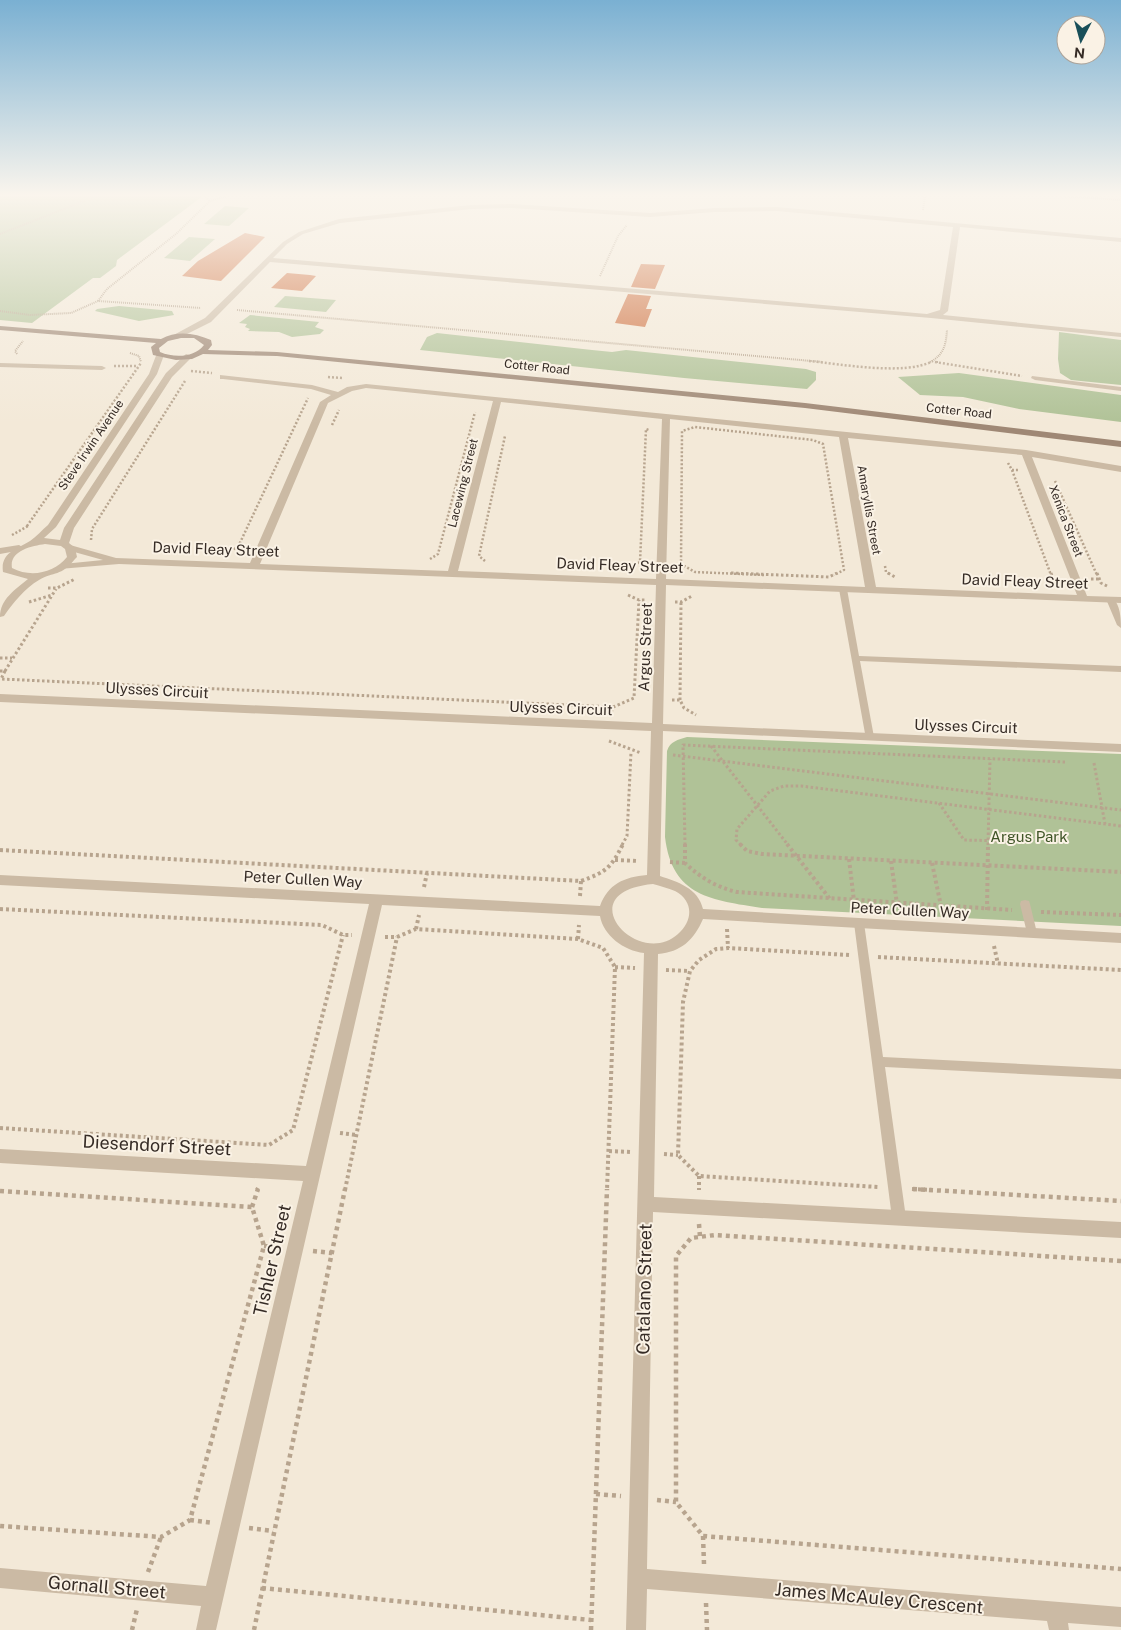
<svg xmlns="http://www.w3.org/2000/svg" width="1121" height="1630" viewBox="0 0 1121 1630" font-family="'Public Sans',sans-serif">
<rect width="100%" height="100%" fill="#f3e9d8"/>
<path fill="#b0c297" d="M0 196H203L117 260 116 266 100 278H93L32 323 0 320Z
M225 206 249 208 229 226 204 224Z
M189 237 215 239 190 261 164 258Z
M285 296 336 300 326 312 274 307Z
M119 306 172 311 174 315 139 321 95 311 97 309Z
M250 315 319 322 315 327 324 330 320 334 292 337 279 332 248 331 250 329 245 327 247 324 239 323Z
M1059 332 1121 340V385L1071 380 1060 373 1058 359Z
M437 333 592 350 612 352 626 350 806 369 816 372V380L807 389 684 378 420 350 427 337Z
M959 373 1121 395V422L1019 409 963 397 920 395 898 377Z
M687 737 1121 754V926L762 908C712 900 672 897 665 837L667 751C670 741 678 740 687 737Z"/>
<path fill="#cd6d3c" d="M245 233 265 237 221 281 182 276 198 261Z
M641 264 665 265 655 289 631 287Z
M287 273 310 275 316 276 302 291 271 288Z
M628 294 651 296 646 309H652L645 327 615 323Z"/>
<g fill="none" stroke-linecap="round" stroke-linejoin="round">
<path stroke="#b7a48e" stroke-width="2" stroke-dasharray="1 1" stroke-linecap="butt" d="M204 196 210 201
M1059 196 1121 200
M923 210 925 196
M0 234 97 196
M600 276 618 236 627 225
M98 301 107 289 176 234 210 201 227 196
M237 310 823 362
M0 311 30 315 71 313 98 301 201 308
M130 353 139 356 141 362
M17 354 15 351 23 341
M930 362C944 355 946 344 947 330
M935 362H938"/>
<path stroke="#b7a48e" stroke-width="2.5" stroke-dasharray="2 2" stroke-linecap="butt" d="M809 361C841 364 905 376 933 361
M935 362 1022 376
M114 366H137
M191 371 212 373
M328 377 342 378
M332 425 339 410
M1008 463 1012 470H1018
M1012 470 1051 575
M1055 481 1097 575
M27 526 141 363
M12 535 28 526
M91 540 92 529 185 381
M238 547 308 398
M230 551 238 547 245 548
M430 559 438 554 475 412
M485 561 479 556 505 436
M885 566 886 572 891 575
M631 567 640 562 646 429 649 430
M764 575 695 572 681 564 682 431 695 427 813 440 823 444 844 570 834 575"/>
<path stroke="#b7a48e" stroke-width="3" stroke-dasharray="2.5 2.5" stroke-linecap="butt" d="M731 573 829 577 837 573
M888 573 895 577
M1051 573 1053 579
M1097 573 1101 583 1107 586
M1091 579H1099
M1047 583 1053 579H1059
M48 588H57L75 579
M628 595 639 600H646
M29 602 52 595
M675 602H681L692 596
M0 658H12
M0 671H5L1 679 613 707 612 711
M5 671 56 589
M672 700H680L684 708 696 715
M680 700 681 602
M613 707 634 698 639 600
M609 741 641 753
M711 746 788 845
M673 755 1121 810
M1094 763 1105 824
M939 803 964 840 1006 841
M622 845 627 836 631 752
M685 845 683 745 1065 762
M741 845 736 840 737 829 770 791 784 786H801L1121 826
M988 845 990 759"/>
<path stroke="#b7a48e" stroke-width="4" stroke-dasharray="3 3" stroke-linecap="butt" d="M685 844V863C701 878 716 887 737 892L1012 910
M740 844 747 851 762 854 1121 872
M787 844 830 899
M0 850 581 881C606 872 611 868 623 844
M849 859 854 901
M615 860 639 861
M891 861 897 904
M670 862 685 863
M932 863 941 906
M424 887 427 873
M580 896 581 881
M0 909 322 925 343 935H352
M987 910 988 844
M1041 912 1121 915
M416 929 419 915
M727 929 728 948
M385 937H397L416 929 578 939 603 948 615 967 607 1190
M578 939 579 925
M994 946 998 964
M849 955 728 948 716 949 699 960 690 971 683 1002 678 1155 699 1176 878 1187
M878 957 1121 970
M615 967 635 968
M666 970 690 971
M0 1128 269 1145 293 1130 343 935
M340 1133 357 1135
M609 1151 630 1152
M664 1154 678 1155
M699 1176V1190
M912 1189 935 1190
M257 1190 258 1188
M345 1190 397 937"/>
<path stroke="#b7a48e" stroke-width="4.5" stroke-dasharray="4 4" stroke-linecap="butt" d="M913 1189 1121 1201
M0 1191 252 1207 264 1246 190 1520 161 1537 0 1526
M252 1207 258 1189
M699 1224 700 1237
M264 1246 277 1247
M313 1251 332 1253
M1121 1261 715 1235 691 1238 676 1256V1502L703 1536 1121 1569
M596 1494 621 1496
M657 1500 676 1502
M190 1520 213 1523
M249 1528 273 1531
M703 1536 704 1564
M148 1572 161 1537
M262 1588 591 1620
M706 1603 707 1630
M132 1630 137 1609
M254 1630 345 1189
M591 1630 607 1189"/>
<path fill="#cbbaa4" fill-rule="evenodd" d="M840 587H846L847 589 859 656 1121 666V672L860 661 874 737 872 739H866L839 589Z
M1107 597H1110C1120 601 1121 617 1121 628L1117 625 1106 599Z
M1025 900 1029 901 1030 904 1037 933 1036 936H1028L1027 933 1020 904 1021 901Z
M859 919 863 920 864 923 883 1057 1121 1069V1079L885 1067 906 1218 904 1222 899 1224 894 1222 892 1218 854 923 855 920Z"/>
<path fill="#cbbaa4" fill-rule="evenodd" d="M512 204 650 213 714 208 777 207 1121 238V242L960 227 948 311 943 315 1121 333V337L931 318 270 262 211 322 177 339 170 337 205 318 283 242 299 232 339 219 471 205ZM512 208 650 217 714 212 777 211 953 227 940 310 927 314 273 258 287 244 303 234 340 223 471 209Z
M0 363 102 366 106 368 102 370 0 367Z
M220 375 312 385 338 392 347 387 366 384 1026 450 1121 466V472L1032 457 1087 596 1121 597V603L666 585 663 724 1121 744V752L663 731 660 876C678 882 698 888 703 909L1121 933V943L703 919C694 940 681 952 658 954L654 1197 1121 1222V1238L653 1212 647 1569 1121 1607V1627L1068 1623 1069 1630H1049L1047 1621 647 1589 646 1630H626L644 953C624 951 603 935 600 916L382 905 216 1630H196L201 1606 0 1588V1568L206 1586 303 1181 0 1163V1149L306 1166 369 904 0 885V875L600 906C608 884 624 877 647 875L651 731 0 702V694L652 723 656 585 119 564 59 569 58 567 63 564 103 560 67 550 65 548 70 545 116 558 250 563 320 402 331 395 311 389 223 379H220ZM366 388 493 401 448 571 260 564 328 403 352 391ZM501 402 662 419 656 579 458 571ZM670 419 839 437 865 587 666 579ZM848 438 1022 455 1077 595 876 587ZM653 884C660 886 668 888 675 891 694 901 693 921 678 934 638 970 567 892 653 884Z
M1032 376 1121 387V391L1035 380 1031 378Z
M19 545 24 548 22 550 0 554V548Z"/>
<path fill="#cbbaa4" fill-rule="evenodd" d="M157 353 164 355 157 374 56 527 44 538 60 540 64 528 166 373 186 354 193 356 172 377 74 528 69 543 75 548 77 557 75 559C61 577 54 571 39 580 25 588 13 603 4 616L0 617C0 599 15 590 28 579L3 572C0 552 18 549 30 541 36 537 42 530 48 525L149 374ZM45 544 61 546 65 549 67 557C54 573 31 578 12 568 9 551 31 546 45 544Z"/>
<path fill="#9f8875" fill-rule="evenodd" d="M0 326 161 339C177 330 195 333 211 340L212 345 208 350 277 352 805 403 1121 441V447L805 408 277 356 203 354 192 359 176 360 153 355 151 347 156 343 0 330ZM181 338H194L204 345C194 358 174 358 160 352L159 348 168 341Z"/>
</g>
<linearGradient id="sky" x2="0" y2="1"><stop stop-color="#7ab0d2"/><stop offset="0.46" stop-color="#faf5ed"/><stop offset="1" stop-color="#faf5ed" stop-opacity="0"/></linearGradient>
<rect width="1121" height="424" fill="url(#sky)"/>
<g text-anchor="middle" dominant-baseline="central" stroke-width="4" stroke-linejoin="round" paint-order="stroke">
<g font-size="12" fill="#362c26" stroke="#faf2e5">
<text transform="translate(537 367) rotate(6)">Cotter Road</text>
<text transform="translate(959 411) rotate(6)">Cotter Road</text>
<text transform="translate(91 445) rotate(-56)">Steve Irwin Avenue</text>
<text transform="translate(463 483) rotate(-76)">Lacewing Street</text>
<text transform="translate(869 510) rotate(80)">Amaryllis Street</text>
<text transform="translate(1066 521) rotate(69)">Xenica Street</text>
</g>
<g font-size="15" fill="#362c26" stroke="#faf2e5">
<text transform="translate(216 549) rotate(2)">David Fleay Street</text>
<text transform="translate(620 565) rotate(2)">David Fleay Street</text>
<text transform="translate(1025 581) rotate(2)">David Fleay Street</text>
<text transform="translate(645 647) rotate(-88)">Argus Street</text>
<text transform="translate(157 690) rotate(3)">Ulysses Circuit</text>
<text transform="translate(561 708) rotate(2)">Ulysses Circuit</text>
<text transform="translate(966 726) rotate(2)">Ulysses Circuit</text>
<text transform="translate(303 879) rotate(3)">Peter Cullen Way</text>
<text transform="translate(910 910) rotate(3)">Peter Cullen Way</text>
</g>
<g font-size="15" fill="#405528" stroke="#faf2e5">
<text x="1029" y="836">Argus Park</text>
</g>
<g font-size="18" fill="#362c26" stroke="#faf2e5">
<text transform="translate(157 1145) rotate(3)">Diesendorf Street</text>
<text transform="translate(272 1260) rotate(-77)">Tishler Street</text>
<text transform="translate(644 1289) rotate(-89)">Catalano Street</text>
<text transform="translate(107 1587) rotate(5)">Gornall Street</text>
<text transform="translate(879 1598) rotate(5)">James McAuley Crescent</text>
</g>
</g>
<g transform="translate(1081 40) rotate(186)"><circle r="24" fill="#faf2e5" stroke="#aca399"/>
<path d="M0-4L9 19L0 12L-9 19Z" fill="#194f59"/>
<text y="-8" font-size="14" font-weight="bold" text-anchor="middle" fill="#362c26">N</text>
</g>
</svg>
